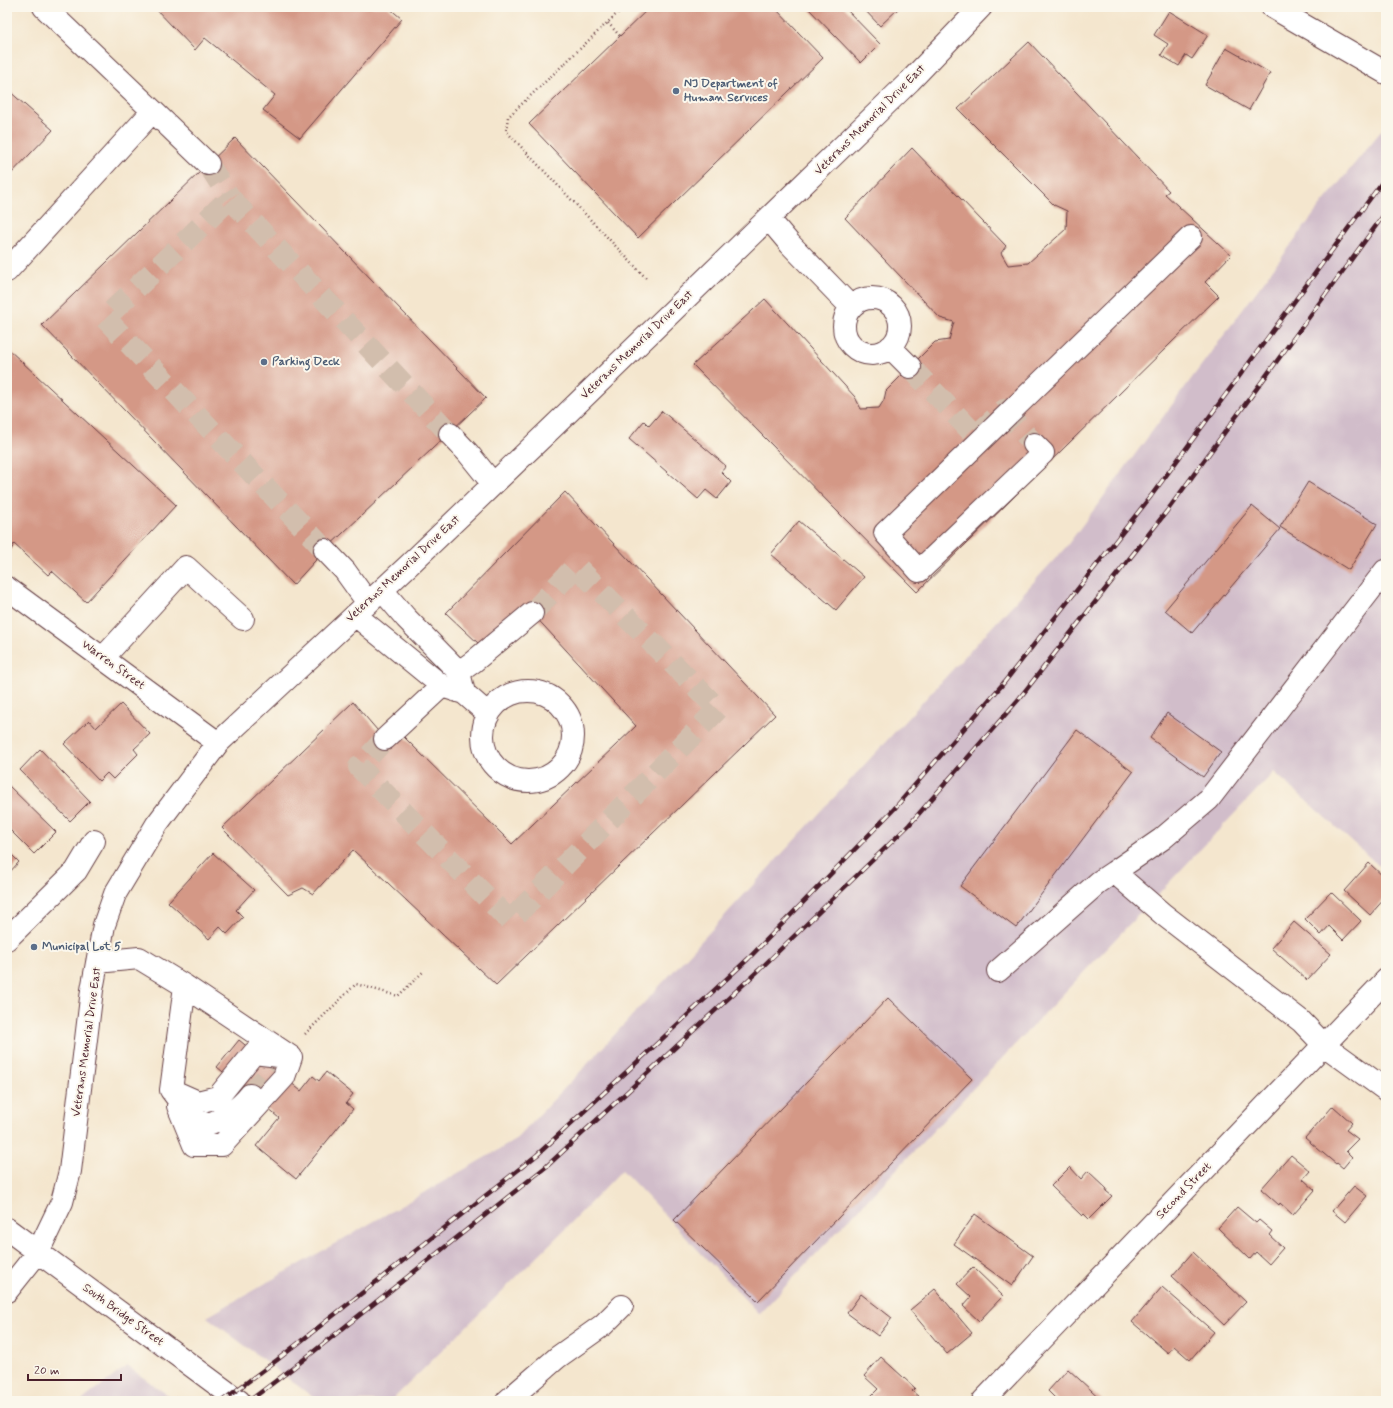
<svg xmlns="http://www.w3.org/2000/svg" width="1393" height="1408" viewBox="0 0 1393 1408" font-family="Mynerve,sans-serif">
<rect width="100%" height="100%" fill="#fbf7ec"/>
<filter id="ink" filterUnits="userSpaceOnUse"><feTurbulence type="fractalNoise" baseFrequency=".025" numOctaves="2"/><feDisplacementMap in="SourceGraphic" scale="8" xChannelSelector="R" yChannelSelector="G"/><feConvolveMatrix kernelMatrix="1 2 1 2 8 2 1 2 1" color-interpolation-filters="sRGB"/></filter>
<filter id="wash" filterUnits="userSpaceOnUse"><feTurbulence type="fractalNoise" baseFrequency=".012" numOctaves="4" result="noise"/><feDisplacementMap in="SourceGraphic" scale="16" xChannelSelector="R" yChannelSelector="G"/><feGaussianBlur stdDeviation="0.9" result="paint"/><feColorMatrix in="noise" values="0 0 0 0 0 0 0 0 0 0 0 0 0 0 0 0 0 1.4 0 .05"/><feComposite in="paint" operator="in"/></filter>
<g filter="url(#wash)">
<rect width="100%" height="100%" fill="#f4e6ce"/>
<path fill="#d1bdca" d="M1386 125V872L1274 772 759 1314 622 1170 567 1227 391 1401H318L207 1317 514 1141 580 1072 1066 547 1317 210Z
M127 1366 176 1401H81Z"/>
<g id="blocks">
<path fill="#d49886" d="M154 7H388L402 19 300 138 263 110 275 95 205 38 195 50Z
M650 7H774L823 58 638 238 529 124Z
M807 7H844L880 44 861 63Z
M862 7H900L880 26Z
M1169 11 1208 35 1192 59 1186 55 1179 66 1161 55 1168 44 1154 35Z
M1029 42 1169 191 1165 194 1231 255 1205 282 1219 296 917 592 693 365 765 299 855 397 861 409 879 408 884 400 886 391 935 342 949 340 954 322 940 318 845 218 912 148 1006 246 1001 253 1008 265 1028 263 1066 229 1067 211 1054 205 958 109Z
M1226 48 1270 73 1249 110 1205 85Z
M7 89 53 130 7 178Z
M235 138 486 398 325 550 293 585 42 325Z
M8 349 176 505 86 602 52 571 48 575 14 544 11 550 7 546Z
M662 411 726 466 721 472 731 482 717 499 706 490 698 499 629 439 644 421 649 426Z
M1308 482 1377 524 1349 570 1280 527Z
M565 492 775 715 496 985 353 850 313 894 303 888 288 895 222 828 353 702 390 745 404 737 512 844 636 726 532 613 479 644 446 613Z
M1252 506 1280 529 1192 633 1165 610Z
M799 521 864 577 836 610 771 554Z
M121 704 150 734 134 749 138 754 113 779 107 773 99 781 64 744 89 720 96 728Z
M1167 713 1221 752 1203 777 1150 738Z
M1077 730 1133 772 1016 928 960 886Z
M40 749 90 801 70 821 20 770Z
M7 784 56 832 34 854 7 827Z
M7 850 19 862 7 875Z
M213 853 254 890 236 910 243 917 227 934 220 927 209 939 168 902Z
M1369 863 1386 879V897L1370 915 1344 891Z
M1331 892 1361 921 1343 940 1329 926 1321 935 1305 919Z
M1294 922 1331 954 1307 980 1271 948Z
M888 998 972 1079 758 1301 674 1220Z
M239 1040 301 1091 313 1076 319 1081 326 1072 353 1094 346 1103 353 1109 296 1179 256 1146 279 1118 217 1067Z
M1333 1106 1352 1123 1346 1130 1358 1139 1346 1151 1352 1157 1343 1168 1337 1163 1336 1164 1305 1138Z
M1291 1155 1310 1171 1303 1179 1315 1190 1293 1215 1280 1203 1279 1205 1261 1189Z
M1070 1167 1081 1179 1088 1171 1107 1189 1106 1191 1112 1196 1089 1219 1084 1214 1082 1216 1051 1186Z
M1354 1186 1367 1196 1345 1222 1332 1211Z
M1237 1207 1256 1223 1259 1220 1272 1231 1269 1235 1283 1248 1269 1264 1256 1252 1250 1259 1218 1228Z
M975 1214 1033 1256 1012 1286 954 1244Z
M1193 1252 1246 1302 1224 1325 1172 1276Z
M973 1267 1003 1296 979 1321 963 1306 971 1297 957 1284Z
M1162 1287 1214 1332 1190 1360 1174 1346 1168 1353 1132 1322Z
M935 1289 972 1333 947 1354 910 1310Z
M861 1294 892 1318 878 1336 847 1313Z
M881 1357 915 1388 912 1391 919 1397 915 1401H874L870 1397 878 1389 864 1376Z
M1068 1369 1103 1401H1058L1048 1391Z"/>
</g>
</g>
<g filter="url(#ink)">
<use href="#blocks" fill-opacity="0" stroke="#643d43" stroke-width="1"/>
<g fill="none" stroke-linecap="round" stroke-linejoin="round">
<path stroke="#d2bead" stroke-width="22" stroke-dasharray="22 11" stroke-linecap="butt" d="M208 164 230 198
M910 367 976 436 1004 410 1034 444
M325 550 105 318 230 198 450 434
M385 739 359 767 510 921 718 709 576 566 532 613
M250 1095 274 1069"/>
<defs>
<path id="minor" d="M1272 7 1386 73
M153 111 208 164
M769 219 790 244 851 307
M7 271 153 111 44 7
M844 326a28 28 0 1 1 56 0a28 28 0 1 1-56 0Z
M890 347 910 367
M450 434 468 453 493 484
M1034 444 1043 453 919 571 885 533 1191 237
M325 550 345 571 368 603
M7 588 218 743
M382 590 406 618 459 672 464 693
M355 615 442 686 464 693 488 714
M103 658 186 567 243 619
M459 672 473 662 532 613
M483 736a45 45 0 1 1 90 0a45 45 0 1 1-90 0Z
M385 739 442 686
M1114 872 1162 839 1209 799 1385 571
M7 939 76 871 94 841
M97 962 139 958 185 986 291 1057
M998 971 1099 882 1114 872 1164 915 1301 1021 1324 1045 1386 1090
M185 986 171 1090 189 1114 206 1125C223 1119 239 1109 250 1095
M171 1090 198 1102 218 1097 254 1053 287 1057
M178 1106 194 1145H222L284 1077 291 1057
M7 1229 239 1401
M7 1291 38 1252 62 1202 70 1171 92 990 104 925 115 894 157 824 218 743 410 564 555 425 910 81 981 7
M507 1401 558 1357 603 1325 622 1306
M983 1401 1386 980"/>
</defs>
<use href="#minor" stroke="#643d43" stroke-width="24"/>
<path stroke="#643d43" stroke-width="2.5" stroke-dasharray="1 3" stroke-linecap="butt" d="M624 7 508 117 506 131 647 279
M608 23 620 36
M305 1034 356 984 398 996 424 971
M173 1401 179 1396"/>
<use href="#minor" stroke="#fff" stroke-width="22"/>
<defs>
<path id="rail" d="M222 1401 277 1360 537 1155 748 959 894 809 1002 685 1151 496 1386 177
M249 1401 293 1368 547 1166 759 970 909 825 1018 700 1167 511 1386 212"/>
</defs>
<use href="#rail" stroke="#4a1f2b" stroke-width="4.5"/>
<use href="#rail" stroke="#fbf7ec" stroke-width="3" stroke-dasharray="9" stroke-linecap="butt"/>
</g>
</g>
<g fill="#5c6f8a" stroke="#fbf7ec" stroke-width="1.5">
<circle cx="676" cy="91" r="4"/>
<circle cx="264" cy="362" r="4"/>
<circle cx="34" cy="947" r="4"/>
</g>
<g text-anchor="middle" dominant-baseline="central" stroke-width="4" stroke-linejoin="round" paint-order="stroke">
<g font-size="12" font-weight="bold" fill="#4e5e75" stroke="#fbf7ec" text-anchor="start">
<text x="684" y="84">NJ Department of<tspan x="684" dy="14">Human Services</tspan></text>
<text x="272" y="362">Parking Deck</text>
<text x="42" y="947">Municipal Lot 5</text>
</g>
<g font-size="12" fill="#4a1f2b" stroke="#fbf7ec">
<text transform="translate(870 120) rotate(-45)">Veterans Memorial Drive East</text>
<text transform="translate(637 345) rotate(-44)">Veterans Memorial Drive East</text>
<text transform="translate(403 569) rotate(-43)">Veterans Memorial Drive East</text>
<text transform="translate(113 665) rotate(36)">Warren Street</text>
<text transform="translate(87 1042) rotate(-82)">Veterans Memorial Drive East</text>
<text transform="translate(1184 1191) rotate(-46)">Second Street</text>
<text transform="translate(123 1315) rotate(36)">South Bridge Street</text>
</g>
</g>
<rect width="1393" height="1408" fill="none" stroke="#fbf7ec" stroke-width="24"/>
<path d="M28 1374v6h93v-6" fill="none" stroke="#4a1f2b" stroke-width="2"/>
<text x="34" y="1374" font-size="12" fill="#4a1f2b" stroke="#fbf7ec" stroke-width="3" paint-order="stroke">20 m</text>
</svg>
